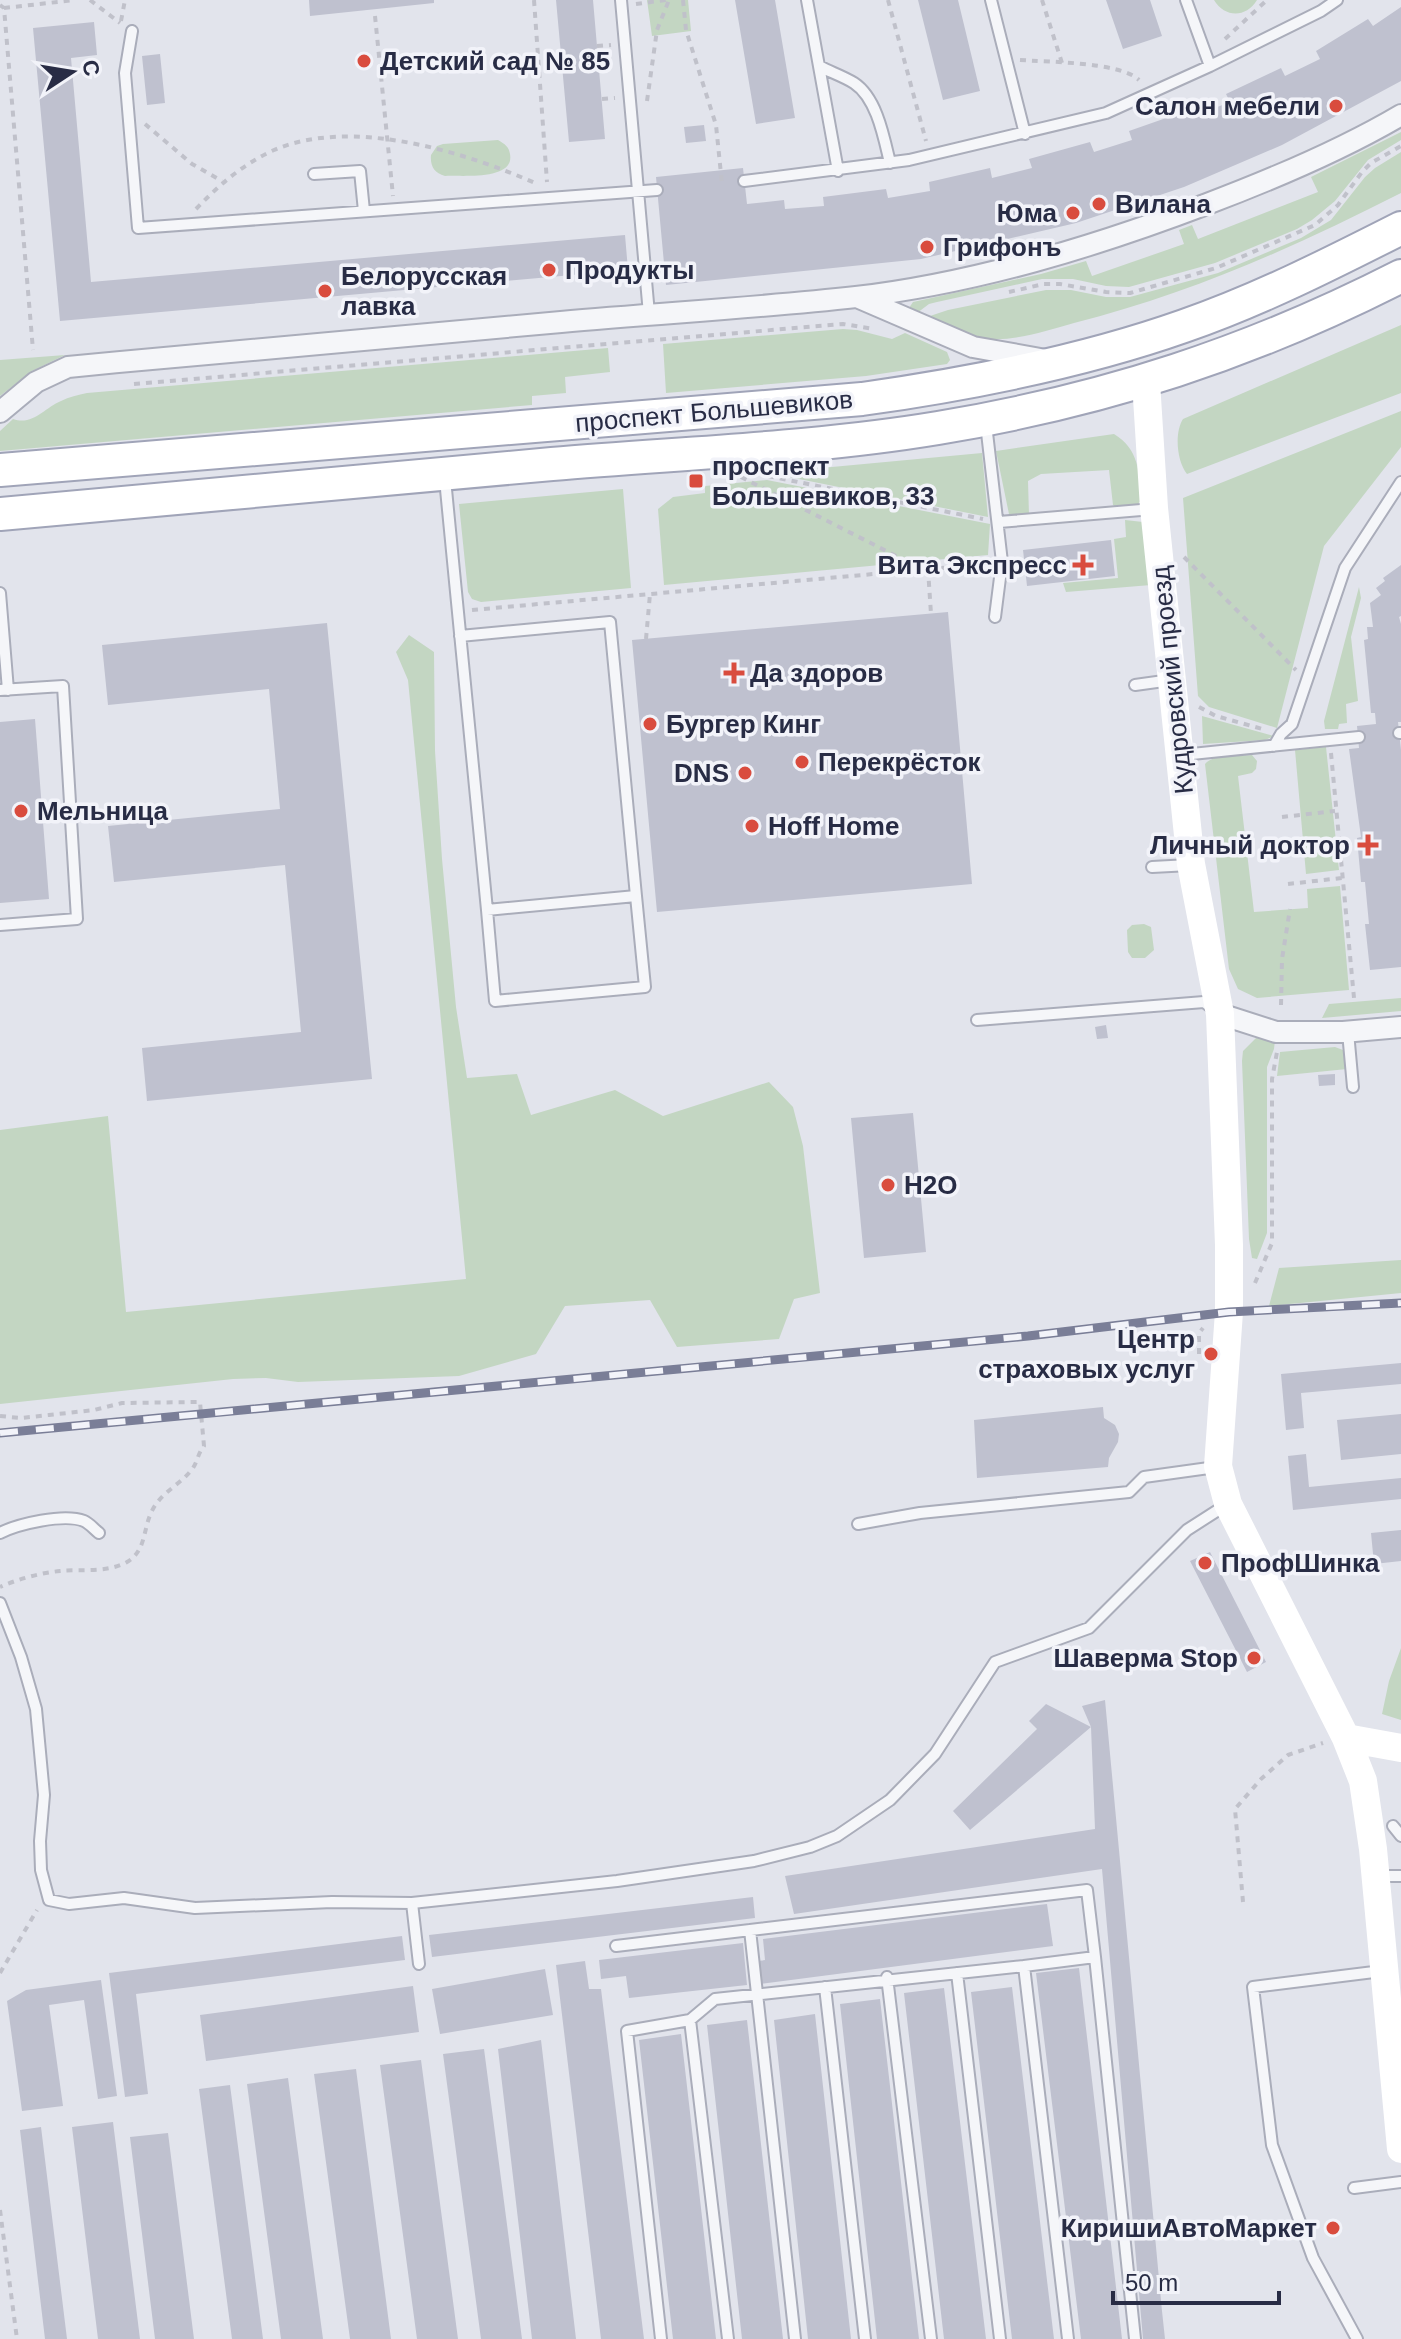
<svg xmlns="http://www.w3.org/2000/svg" width="1401" height="2339" viewBox="0 0 1401 2339" font-family="Helvetica,sans-serif">
<rect width="100%" height="100%" fill="#e2e4ec"/>
<path fill="#c3d6c2" d="M647 0H688L691 31 652 36Z
M1214 0H1257C1246 18 1225 18 1214 0Z
M1401 132V140L1368 160 1335 201 1312 220 1297 229 1215 263 1129 287 1106 286 1073 279H1042L937 302 929 304 917 313 909 308 913 302 1041 274 1086 261 1092 276 1184 244 1179 230 1192 225 1198 239 1318 192 1311 177Z
M498 140C505 144 509 147 510 154 515 181 462 175 445 176 434 173 430 166 431 155L437 146 443 144Z
M1401 152V193C1295 247 1189 294 1074 323 1048 330 1017 341 990 339 969 337 947 325 927 317L948 310 1046 290H1071L1106 297H1130L1218 273 1301 238 1331 220 1365 177 1375 168Z
M1401 325V393L1187 474C1177 462 1174 433 1183 419Z
M843 329 857 330 892 339 905 333 947 352 950 360 947 364 866 376 666 393 663 344Z
M608 348 610 372 565 377 566 393 532 396V405L0 451V431L13 419C33 426 44 408 61 401 69 397 78 395 87 393Z
M65 355 32 371 0 396V360Z
M1401 411V447L1324 546 1277 728 1209 707 1198 696 1183 498Z
M1114 434C1139 449 1139 472 1142 499L1138 504 1117 508 1113 505 1109 470 1041 474 1028 481 1029 515 1010 519 996 451Z
M982 453 988 517 789 477V471Z
M767 480 990 524 988 555 664 585 658 509 673 497 705 493V486Z
M623 489 631 588 481 602 472 599 468 592 459 504Z
M1125 520 1143 522 1151 585 1066 592 1063 583 1118 578 1114 539 1126 537Z
M1359 587 1361 598 1351 637 1358 701 1346 704 1347 723 1339 724 1338 729H1325L1324 721Z
M409 635 434 652 435 751 442 859 456 1007 467 1078 517 1074 531 1115 615 1090 663 1116 769 1082 793 1107 803 1146 820 1293 794 1299 779 1339 677 1347 650 1300 565 1306 536 1354 459 1376 298 1382 266 1378 233 1379 0 1404V1130L108 1116 126 1312 466 1279 408 680 396 652Z
M1202 716 1274 736 1265 740 1203 744Z
M1326 747 1339 870 1306 874 1295 750Z
M1252 755 1257 761 1256 769 1252 773 1238 776 1254 912 1308 908 1307 889 1340 886 1349 990 1257 998 1238 989 1229 969 1205 764C1215 753 1238 756 1252 755Z
M1144 924 1151 927 1154 950 1145 958H1132L1128 952 1127 930 1132 925Z
M1401 998V1011L1322 1018 1329 1004Z
M1258 1036 1275 1040 1274 1049 1267 1067V1233L1257 1259 1252 1258 1249 1239 1242 1061 1243 1051Z
M1335 1047 1343 1050 1347 1069 1277 1076 1280 1052Z
M1401 1260V1293L1269 1306 1279 1268Z
M1401 1648V1720L1382 1714 1389 1681Z"/>
<path fill="#bfc1cf" d="M309 0H434V3L310 16Z
M556 0H593L605 139 569 142Z
M735 0H775L795 118 756 124Z
M918 0H958L980 91 943 100Z
M1106 0H1150L1162 36 1123 49Z
M1401 7V81L1282 145 1184 187 1076 223 921 259 666 285 656 177 743 168 747 204 784 200 785 209 824 206 823 197 886 189 888 198 930 191 929 182 990 168 992 178 1032 168 1029 159 1090 142 1094 152 1132 140 1129 131 1189 110 1192 117 1230 102 1226 94 1281 68 1285 76 1320 59 1316 51 1368 19 1373 26Z
M94 22 97 55 71 58 91 282 625 235 628 270 60 321 33 28Z
M160 54 165 103 147 105 142 56Z
M704 125 706 141 686 143 684 127Z
M1111 540 1115 576 1027 586 1023 550Z
M1401 565V616L1399 617 1401 624V722H1398L1401 750V967L1370 970 1365 924H1369L1365 882H1361L1357 838 1361 837 1349 749 1359 748 1357 726 1376 724 1375 713H1371L1364 640 1368 639 1367 627H1373L1370 603 1381 595 1376 588 1385 581 1383 578Z
M948 612 972 884 657 912 632 640Z
M327 623 372 1079 147 1101 142 1048 301 1032 285 865 114 882 108 826 280 809 269 689 108 705 102 645Z
M35 719 49 899 0 903V722Z
M1106 1025 1108 1038 1097 1039 1095 1027Z
M1335 1074V1085L1319 1086 1318 1075Z
M913 1113 926 1252 864 1258 851 1118Z
M1401 1363V1384L1301 1393 1304 1428 1286 1430 1281 1374Z
M1103 1407 1104 1418 1115 1425 1119 1434 1118 1442 1109 1458 1108 1467 977 1478 974 1420Z
M1401 1414V1454L1341 1460 1337 1420Z
M1306 1454 1309 1487 1401 1478V1499L1293 1510 1288 1456Z
M1401 1530V1561L1374 1564 1371 1533Z
M1210 1552 1266 1662 1247 1672 1190 1561Z
M1105 1700 1162 2311 1165 2339H1143L1102 1869 794 1914 785 1876 1095 1829 1091 1727 1082 1706Z
M1046 1704 1091 1727 970 1830 953 1811 1037 1729 1029 1721Z
M753 1897 755 1918 432 1957 429 1935Z
M1047 1904 1053 1946 761 1984 758 1961 765 1960 763 1939Z
M402 1936 405 1960 136 1994 148 2094 125 2097 109 1973Z
M743 1943 747 1985 629 1998 626 1976 601 1979 599 1960Z
M585 1961 589 1989H601L644 2339H601L556 1965Z
M1079 1968 1122 2339H1081L1036 1973Z
M545 1969 553 2015 440 2034 432 1989Z
M101 1980 117 2096 98 2099 84 2000 49 2005 63 2106 22 2111 7 2001 26 1990Z
M413 1986 419 2032 206 2061 200 2015Z
M1012 1987 1054 2339H1012L971 1992Z
M944 1988 986 2339H944L904 1993Z
M880 1999 919 2339H877L840 2004Z
M815 2014 851 2339H808L774 2020Z
M747 2020 783 2339H742L707 2025Z
M681 2034 716 2339H673L639 2040Z
M541 2040 576 2339H532L498 2049Z
M484 2049 522 2339H481L443 2054Z
M421 2060 458 2339H417L380 2065Z
M356 2069 391 2339H350L314 2074Z
M288 2078 323 2339H281L247 2084Z
M230 2085 263 2339H232L199 2089Z
M113 2122 140 2339H98L72 2127Z
M41 2127 67 2339H45L20 2130Z
M168 2133 194 2339H155L130 2137Z"/>
<g fill="none" stroke-linecap="round" stroke-linejoin="round">
<defs>
<path id="lane" d="M621 0 649 314
M807 0 838 171
M991 0 1025 134
M1186 0 1210 66
M132 31 125 73 138 228 657 190
M819 66C830 72 843 76 854 83 877 98 884 138 890 163
M314 174 360 171 364 211
M744 181 909 160 1106 113 1210 66 1321 11 1337 0
M986 424 1002 562 995 617
M445 479 487 910 636 896 610 622 460 636
M999 522 1153 509
M0 593 8 690
M1135 685 1171 680
M0 690 63 686 77 919 0 925
M1399 733H1401
M1274 746 1281 734 1292 724 1345 568 1401 482
M1182 755 1359 737
M1152 867 1190 865
M487 910 495 1001 645 987 636 896
M977 1020 1204 1002 1212 1008
M1348 1032 1353 1087
M858 1524 920 1513 1129 1492 1144 1477 1216 1467
M0 1533C18 1524 64 1513 84 1521 89 1523 94 1529 99 1533
M0 1603 21 1657 36 1709 44 1795 40 1841 41 1870 49 1900 69 1904 124 1898 195 1908 332 1902 412 1903 617 1881 754 1861 810 1847 837 1836 890 1800 935 1754 995 1662 1089 1628 1187 1530 1226 1505
M1393 1826 1401 1836
M1377 1876H1401
M412 1903 419 1964
M750 1930 795 2339
M616 1946 1087 1890 1095 1957
M1024 1966 1095 1957 1135 2339
M957 1973 1000 2339
M887 1977 931 2339
M825 1987 865 2339
M690 2020 728 2339
M1354 2188 1401 2182
M661 2339 627 2031 690 2020 715 1999 1024 1966 1068 2339
M1357 2339 1313 2258 1272 2145 1253 1987 1382 1971"/>
<path id="street" d="M857 297 973 347 1046 360
M0 412 36 382 68 367C232 351 396 336 561 322 659 313 758 308 856 297 976 283 1094 247 1207 204 1273 179 1340 151 1401 115
M1220 1014 1276 1032H1343L1401 1027"/>
<path id="primary" d="M0 470 862 399C969 384 1082 362 1184 326 1259 300 1330 264 1401 228
M0 514C184 496 368 479 552 464 680 453 811 449 938 428 1106 400 1250 353 1401 276"/>
</defs>
<use href="#lane" stroke="#aaadba" stroke-width="14"/>
<use href="#street" stroke="#aaadba" stroke-width="24"/>
<use href="#primary" stroke="#a0a4b8" stroke-width="36"/>
<path stroke="#c0c1ca" stroke-width="4" stroke-dasharray="6 6" stroke-linecap="butt" d="M90 0 120 23
M534 0 547 182
M683 0 686 30 716 125 722 184
M888 0 926 141
M1042 0 1062 63
M636 4 666 0
M0 5 4 8 33 350
M4 8 75 0
M375 16 393 196
M121 21 125 0
M1225 39 1267 0
M597 46 611 45
M1020 60C1048 62 1121 62 1139 80
M602 99 615 98
M647 101 657 30 669 0
M145 124 192 164 222 181
M196 209C219 185 243 164 274 150 351 117 462 151 535 183
M1009 292 1044 284H1060L1106 292 1130 293 1216 268 1315 225 1338 205 1362 172 1371 163 1401 146
M134 384 843 324 874 329
M768 476 983 519
M741 477 908 562
M1184 557 1296 670
M928 569 931 614
M472 610 985 564
M646 639 650 594
M1199 707 1216 716 1266 730
M1331 753 1354 998
M1282 817 1335 811
M1288 884 1342 878
M1281 1005 1282 959 1290 909
M1255 1283 1272 1243V1079L1277 1052
M1199 1354V1333L1203 1328
M0 1416 21 1418 49 1415 94 1410 122 1403 200 1402 204 1446C198 1453 198 1460 193 1468 181 1485 160 1492 151 1513 143 1530 146 1551 127 1562 108 1573 81 1569 60 1571 40 1573 18 1579 0 1587
M1243 1902 1235 1809 1261 1779 1288 1755 1323 1743
M0 1973 37 1910
M0 2210 17 2339"/>
<use href="#lane" stroke="#f5f6f9" stroke-width="10"/>
<use href="#street" stroke="#f5f6f9" stroke-width="20"/>
<path stroke="#fff" stroke-width="28" d="M1146 382 1154 508 1191 864 1220 1014 1229 1245V1312L1218 1466 1228 1504 1346 1738 1363 1781 1373 1849 1401 2149
M1346 1738 1401 1748"/>
<use href="#primary" stroke="#fff" stroke-width="32"/>
<defs>
<path id="rail" d="M0 1433 1028 1336 1229 1312 1401 1303"/>
</defs>
<use href="#rail" stroke="#7a7e97" stroke-width="9"/>
<use href="#rail" stroke="#f2f3f9" stroke-width="6" stroke-dasharray="18" stroke-linecap="butt"/>
</g>
<g fill="#d94c3e" stroke="#f2f3f9" stroke-width="3">
<circle cx="364" cy="61" r="8"/>
<circle cx="1336" cy="106" r="8"/>
<circle cx="1099" cy="204" r="8"/>
<circle cx="1073" cy="213" r="8"/>
<circle cx="927" cy="247" r="8"/>
<circle cx="549" cy="270" r="8"/>
<circle cx="325" cy="291" r="8"/>
<rect x="688" y="473" width="16" height="16" rx="4"/>
<path d="M1079 553h8v8h8v8h-8v8h-8v-8h-8v-8h8z"/>
<path d="M730 661h8v8h8v8h-8v8h-8v-8h-8v-8h8z"/>
<circle cx="650" cy="724" r="8"/>
<circle cx="802" cy="762" r="8"/>
<circle cx="745" cy="773" r="8"/>
<circle cx="21" cy="811" r="8"/>
<circle cx="752" cy="826" r="8"/>
<path d="M1364 833h8v8h8v8h-8v8h-8v-8h-8v-8h8z"/>
<circle cx="888" cy="1185" r="8"/>
<circle cx="1211" cy="1354" r="8"/>
<circle cx="1205" cy="1563" r="8"/>
<circle cx="1254" cy="1658" r="8"/>
<circle cx="1333" cy="2228" r="8"/>
</g>
<g text-anchor="middle" dominant-baseline="central" stroke-width="7" stroke-linejoin="round" paint-order="stroke">
<g font-size="26" font-weight="bold" fill="#282c45" stroke="#f2f3f9" text-anchor="start">
<text x="380" y="61">Детский сад № 85</text>
<text x="1320" y="106" text-anchor="end">Салон мебели</text>
<text x="1115" y="204">Вилана</text>
<text x="1057" y="213" text-anchor="end">Юма</text>
<text x="943" y="247">Грифонъ</text>
<text x="565" y="270">Продукты</text>
<text x="341" y="276">Белорусская<tspan x="341" dy="30">лавка</tspan></text>
<text x="712" y="466">проспект<tspan x="712" dy="30">Большевиков, 33</tspan></text>
<text x="1067" y="565" text-anchor="end">Вита Экспресс</text>
<text x="750" y="673">Да здоров</text>
<text x="666" y="724">Бургер Кинг</text>
<text x="818" y="762">Перекрёсток</text>
<text x="729" y="773" text-anchor="end">DNS</text>
<text x="37" y="811">Мельница</text>
<text x="768" y="826">Hoff Home</text>
<text x="1350" y="845" text-anchor="end">Личный доктор</text>
<text x="904" y="1185">H2O</text>
<text x="1195" y="1339" text-anchor="end">Центр<tspan x="1195" dy="30">страховых услуг</tspan></text>
<text x="1221" y="1563">ПрофШинка</text>
<text x="1238" y="1658" text-anchor="end">Шаверма Stop</text>
<text x="1317" y="2228" text-anchor="end">КиришиАвтоМаркет</text>
</g>
<g font-size="26" fill="#282c45" stroke="#f2f3f9">
<text transform="translate(714 411) rotate(-5)">проспект Большевиков</text>
<text transform="translate(1172 680) rotate(-96)">Кудровский проезд</text>
</g>
</g>
<g transform="translate(72 72) rotate(78)" stroke="#f2f3f9" stroke-width="6" paint-order="stroke">
<path d="M0-6L14 30L0 20L-14 30Z" fill="#282c45"/>
<text y="-12" font-size="22" font-weight="bold" text-anchor="middle" fill="#282c45">С</text>
</g>
<path d="M1113 2291v12h166v-12" fill="none" stroke="#282c45" stroke-width="4"/>
<text x="1125" y="2291" font-size="24" fill="#282c45" stroke="#f2f3f9" stroke-width="6" paint-order="stroke">50 m</text>
</svg>
